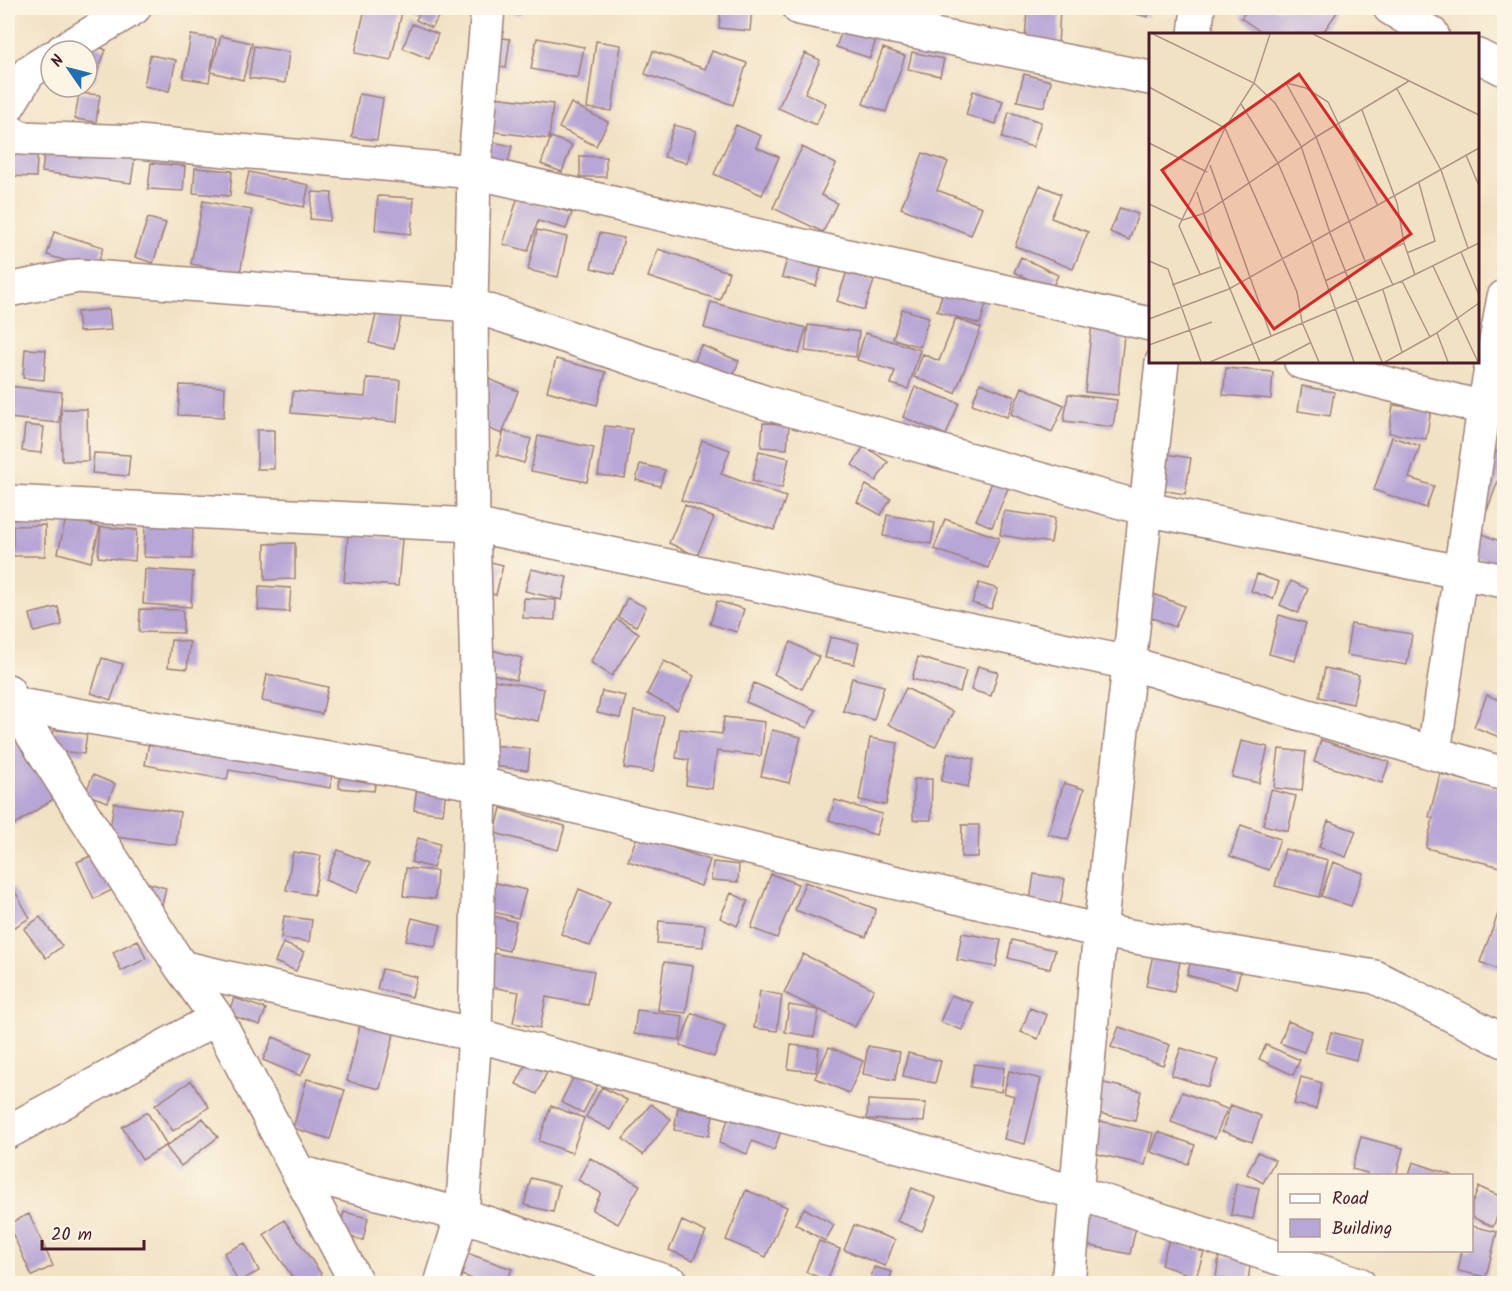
<svg xmlns="http://www.w3.org/2000/svg" width="1512" height="1291" viewBox="0 0 1512 1291" font-family="Kalam,sans-serif">
<rect width="100%" height="100%" fill="#fcf5e5"/>
<filter id="ink" filterUnits="userSpaceOnUse"><feTurbulence type="fractalNoise" baseFrequency=".0167" numOctaves="2"/><feDisplacementMap in="SourceGraphic" scale="12" xChannelSelector="R" yChannelSelector="G"/><feConvolveMatrix kernelMatrix="1 2 1 2 8 2 1 2 1" color-interpolation-filters="sRGB"/></filter>
<filter id="wash" filterUnits="userSpaceOnUse"><feTurbulence type="fractalNoise" baseFrequency=".008" numOctaves="4" result="noise"/><feDisplacementMap in="SourceGraphic" scale="24" xChannelSelector="R" yChannelSelector="G"/><feGaussianBlur stdDeviation="1.35" result="paint"/><feColorMatrix in="noise" values="0 0 0 0 0 0 0 0 0 0 0 0 0 0 0 0 0 1.4 0 .05"/><feComposite in="paint" operator="in"/></filter>
<g filter="url(#wash)">
<rect width="100%" height="100%" fill="#f2e2c4"/>
<g id="blocks">
<path fill="#b7a6d6" d="M365 8H403L391 60 355 53Z
M422 8H443L432 28 416 20Z
M491 8H522L520 15Z
M721 8H752L750 31 719 28Z
M1027 8H1060L1058 46 1025 44Z
M1113 8H1150L1148 17Z
M1248 8H1340L1322 34H1264L1241 18Z
M412 24 438 34 429 59 403 48Z
M843 28 876 39 870 58 836 47Z
M191 35 216 39 209 82 183 78Z
M221 36 252 43 243 80 211 72Z
M488 36 510 39 506 68 484 65Z
M537 38 584 47 578 78 531 69Z
M596 41 621 45 612 111 587 108Z
M89 43 106 50 93 83 87 80Z
M254 46 289 52 285 83 249 78Z
M883 48 905 56 886 112 863 104Z
M653 51 705 69 712 51 747 63 733 105 645 74Z
M912 52 944 59 940 76 908 69Z
M805 53 820 60 805 93 826 103 816 125 778 108Z
M150 55 176 60 169 91 144 86Z
M1024 74 1051 81 1044 107 1017 101Z
M973 91 1003 101 996 124 966 115Z
M79 93 100 95 96 122 75 119Z
M359 94 383 98 377 140 352 137Z
M493 97 553 104 549 139 489 131Z
M571 103 608 122 596 146 559 128Z
M1009 112 1041 122 1033 147 1002 138Z
M674 125 696 131 687 163 664 157Z
M736 125 761 136 756 147 779 157 762 195 714 174Z
M551 137 572 145 562 172 541 164Z
M8 140 38 141 36 177 8 176Z
M483 140 512 146 508 164 479 159Z
M45 146 135 157 131 183 42 172Z
M802 147 836 164 821 195 837 203 823 232 773 208Z
M923 153 948 162 937 190 982 207 971 235 901 208Z
M580 156 606 157V177H580Z
M151 163 185 166 183 191 148 189Z
M195 168 232 171 230 196 193 193Z
M249 172 309 185 304 207 244 194Z
M1040 185 1061 194 1051 218 1088 232 1073 269 1015 246Z
M312 192 332 193 330 221 310 219Z
M378 196 414 198 411 234 375 230Z
M518 197 572 213 566 229 538 221 528 251 503 244Z
M203 201 252 210 240 273 191 264Z
M1120 208 1138 214 1129 240 1110 232Z
M148 218 166 223 153 263 135 257Z
M537 230 567 237 558 277 528 270Z
M54 232 103 247 96 270 47 255Z
M600 233 624 238 615 274 591 268Z
M658 249 729 272 720 300 648 277Z
M788 255 822 264 816 286 782 277Z
M1021 257 1058 275 1051 290 1014 272Z
M847 271 874 281 864 310 837 301Z
M944 288 987 301 980 324 937 311Z
M711 302 806 328 799 354 704 328Z
M109 309 111 330 79 332 77 312Z
M902 309 929 317 920 347 893 339Z
M377 311 401 317 394 349 369 343Z
M956 318 981 328 955 393 914 377 923 354 939 361Z
M1092 322 1125 325 1118 395 1085 392Z
M808 325 859 332 856 357 805 351Z
M865 333 920 350 908 389 891 384 895 371 857 360Z
M701 345 739 361 731 381 693 366Z
M25 349 46 350 44 380 23 378Z
M556 359 606 372 597 405 547 391Z
M1226 368 1273 372 1271 399 1223 395Z
M484 377 518 391 502 434 467 420Z
M367 378 400 380 397 422 291 413 293 391 365 397Z
M980 383 1015 397 1007 417 972 404Z
M180 385 225 387 224 417 178 415Z
M8 386 62 392 59 423 8 418Z
M1302 386 1334 392 1330 416 1298 411Z
M915 387 959 403 946 435 903 417Z
M1022 387 1064 405 1052 432 1011 414Z
M1068 394 1117 400 1113 427 1064 421Z
M1393 405 1431 410 1426 439 1389 433Z
M61 409H87L88 461H62Z
M763 423 789 424 787 449 761 447Z
M25 425 44 427 41 453 22 451Z
M605 426 632 429 625 478 598 475Z
M257 430H274V469H257Z
M504 431 531 439 524 463 497 455Z
M538 436 594 448 587 482 531 471Z
M1392 437 1420 446 1409 478 1434 486 1426 508 1374 490Z
M702 440 730 450 721 474 786 497 774 530 681 500Z
M864 446 888 462 876 481 852 465Z
M1483 447 1504 455V465L1486 513 1461 504Z
M759 451 789 458 782 488 752 481Z
M94 453 130 455 128 476 92 473Z
M1159 453 1191 458 1185 494 1153 489Z
M640 464 665 470 660 486 636 480Z
M993 480 1009 486 992 527 976 520Z
M866 485 891 499 881 515 857 502Z
M685 505 714 518 697 556 669 543Z
M1004 511 1055 518 1051 543 1000 535Z
M887 515 935 523 931 544 883 536Z
M66 518 100 527 91 562 58 553Z
M945 519 999 538 988 568 934 549Z
M145 523 193 526 192 559 144 557Z
M45 525V556H13V526Z
M9 526 13 557 8 558V527Z
M101 527 137 530 135 561 98 557Z
M1469 528 1504 543 1499 566 1460 551Z
M348 535 402 539 398 586 344 582Z
M295 543V579L265 580V544Z
M471 557 503 565 496 595 463 587Z
M145 569 193 572 191 607 143 604Z
M531 569 567 577 562 600 525 591Z
M1257 574 1279 582 1273 599 1251 591Z
M1291 581 1308 589 1298 613 1280 605Z
M979 583 998 589 991 609 972 603Z
M259 586 291 588 289 612 258 610Z
M1146 591 1184 606 1175 627 1138 612Z
M524 598 556 600 555 620 523 618Z
M627 598 646 607 636 626 618 617Z
M717 601 744 609 737 632 710 624Z
M58 607 62 625 34 632 30 614Z
M140 609 183 610V633L139 632Z
M1279 615 1306 623 1295 661 1269 654Z
M617 619 639 633 612 676 590 662Z
M1351 624 1412 634 1407 665 1346 655Z
M830 637 859 643 854 664 825 658Z
M171 640 190 642 187 669 168 667Z
M791 642 819 657 802 689 774 674Z
M470 644 522 658 516 680 465 667Z
M918 657 966 671 960 692 912 679Z
M102 658 123 664 111 700 91 693Z
M664 661 694 676 677 710 647 694Z
M978 666 998 672 991 696 971 690Z
M1325 668 1359 675 1353 704 1319 697Z
M267 674 328 687 322 714 262 701Z
M852 678 884 686 874 720 843 711Z
M494 680 544 689 538 721 488 711Z
M754 683 816 710 807 728 746 702Z
M906 688 953 712 935 747 888 724Z
M602 691 626 696 620 718 597 713Z
M1487 695 1504 702V739L1474 727Z
M634 711 664 716 653 772 624 768Z
M724 717 765 722 761 756 717 751 712 789 686 785 689 760 676 758 680 729 722 734Z
M54 730 87 733 84 754 52 750Z
M772 730 801 737 789 783 761 776Z
M150 736 333 768 330 788 229 770 227 780 145 765Z
M16 737 55 798 8 829V743Z
M870 738 898 743 886 805 859 800Z
M1321 740 1389 762 1382 783 1314 762Z
M1241 741 1268 747 1259 783 1232 777Z
M482 744 530 749 528 770 480 765Z
M1279 749 1306 752 1302 791 1274 788Z
M948 753 974 759 968 787 941 781Z
M341 768 377 772 374 791 339 788Z
M1440 774 1504 790V852L1501 867 1426 848 1433 818 1429 817Z
M93 775 115 784 108 802 85 794Z
M418 779 447 782 443 814 414 810Z
M914 779H932L931 820H913Z
M1064 783 1084 789 1068 840 1048 834Z
M1271 790 1296 796 1288 831 1263 825Z
M835 800 882 814 876 835 829 820Z
M114 803 180 812 176 845 109 836Z
M501 808 565 826 558 850 495 833Z
M1328 821 1356 831 1346 857 1319 847Z
M962 825H979L978 857H961Z
M1241 825 1280 839 1269 870 1230 856Z
M637 836 710 860 701 886 628 861Z
M418 838 440 844 433 868 411 862Z
M1285 849 1328 860 1319 897 1275 886Z
M338 850 370 863 357 893 325 880Z
M293 852 321 856 314 895 286 890Z
M95 854 112 890 94 899 77 862Z
M713 862 739 865 738 882 711 880Z
M1333 862 1363 873 1351 906 1321 896Z
M406 868 437 871 435 899 403 896Z
M771 874 798 884 777 938 751 928Z
M1034 874 1065 879 1060 906 1030 901Z
M144 882 166 888 162 905 140 900Z
M492 882 526 890 518 918 485 910Z
M805 882 876 909 866 937 795 910Z
M13 888 30 918 8 931V891Z
M579 889 610 902 590 946 561 934Z
M731 893 748 901 737 926 720 918Z
M1504 898V972L1480 962Z
M490 915 516 922 509 951 483 945Z
M284 916 312 920 309 942 281 938Z
M40 917 62 946 46 958 24 929Z
M412 918 441 925 435 947 406 940Z
M659 921 705 925 703 947 657 943Z
M962 933 1001 940 996 967 957 960Z
M138 940 146 959 121 971 113 952Z
M1012 940 1055 950 1050 969 1008 958Z
M283 943 304 952 296 971 275 962Z
M1155 946 1182 951 1174 992 1146 986Z
M1194 949 1243 962 1236 988 1187 975Z
M485 952 594 971 588 1005 546 997 540 1028 513 1023 519 992 480 985Z
M803 954 874 989 855 1027 784 993Z
M664 962 693 966 686 1013 658 1010Z
M382 969 417 977 412 997 377 989Z
M760 991 782 995 777 1031 754 1028Z
M951 995 973 1003 962 1030 940 1022Z
M234 998 266 1009 260 1025 228 1014Z
M789 1005 819 1010 814 1037 785 1032Z
M1030 1008 1047 1015 1038 1039 1021 1032Z
M637 1010 683 1016 680 1040 634 1034Z
M692 1013 725 1026 714 1057 680 1045Z
M362 1017 396 1026 380 1089 347 1081Z
M1288 1021 1312 1031 1304 1052 1280 1043Z
M1119 1027 1170 1045 1163 1065 1111 1047Z
M1331 1032 1361 1040 1356 1060 1326 1052Z
M273 1037 311 1053 301 1076 263 1060Z
M791 1045 819 1048 816 1072 788 1069Z
M1266 1045 1300 1060 1293 1075 1259 1059Z
M868 1046 900 1052 895 1080 863 1074Z
M829 1047 863 1061 849 1093 815 1078Z
M1181 1048 1218 1060 1208 1087 1171 1075Z
M908 1053 941 1061 935 1083 903 1076Z
M527 1063 547 1072 537 1094 516 1084Z
M974 1064 1004 1068 1001 1092 970 1087Z
M1009 1071 1041 1079 1025 1144 1004 1139 1014 1096 1004 1093Z
M576 1072 598 1084 583 1113 561 1102Z
M1301 1077 1322 1083 1316 1109 1294 1104Z
M307 1079 345 1090 330 1139 293 1128Z
M191 1081 209 1107 173 1131 155 1105Z
M1099 1082 1141 1091 1135 1121 1093 1112Z
M602 1087 627 1100 611 1130 586 1117Z
M1182 1092 1227 1109 1215 1138 1171 1122Z
M868 1100 926 1103 924 1122 867 1119Z
M651 1104 671 1119 643 1155 623 1139Z
M1231 1105 1261 1116 1252 1142 1222 1131Z
M551 1106 584 1118 572 1153 539 1141Z
M678 1108 713 1115 709 1136 674 1130Z
M147 1112 167 1145 142 1160 122 1127Z
M731 1112 781 1131 774 1150 752 1141 747 1154 719 1143Z
M203 1118 218 1137 181 1166 166 1147Z
M1100 1121 1153 1133 1145 1165 1093 1153Z
M1158 1132 1195 1145 1188 1164 1151 1152Z
M1361 1137 1403 1148 1396 1176H1366L1367 1173 1352 1169Z
M1258 1152 1275 1160 1263 1183 1247 1174Z
M590 1158 640 1185 618 1224 592 1210 601 1193 578 1180Z
M1413 1162 1452 1175V1176H1409Z
M531 1178 559 1185 553 1212 524 1205Z
M1236 1184 1259 1188 1253 1219 1231 1215Z
M1479 1187 1504 1198 1493 1227 1472 1217V1204Z
M912 1188 936 1198 922 1231 897 1221Z
M746 1190 787 1207 766 1257 726 1240Z
M804 1208 834 1225 825 1241 795 1224Z
M1083 1211 1137 1222 1130 1254 1076 1243Z
M344 1212 368 1218 363 1240 338 1234Z
M29 1214 53 1266 32 1276 8 1224Z
M284 1220 322 1275 310 1284H297L264 1235Z
M682 1221 706 1232 693 1260 669 1250Z
M854 1225 895 1240 885 1266 844 1250Z
M1472 1226 1497 1232 1486 1277 1458 1271 1462 1250H1472Z
M1169 1240 1204 1252 1196 1277 1161 1265Z
M819 1241 840 1249 827 1281 806 1272Z
M245 1243 259 1271 238 1282 224 1253Z
M455 1249 512 1269 506 1284H486L448 1270Z
M1219 1256 1251 1259 1248 1282 1216 1278Z
M874 1267 892 1272 888 1284H869Z"/>
</g>
</g>
<g filter="url(#ink)">
<use href="#blocks" fill-opacity="0" stroke="#9e8078" stroke-width="1.5"/>
<g fill="none" stroke-linecap="round" stroke-linejoin="round">
<defs>
<path id="street" d="M799 8 1150 78
M1390 8 1432 34
M1195 34 1198 8
M62 51 134 8
M1478 56 1504 69
M8 106 29 72 51 58
M8 130 20 138 138 142 474 172 1150 324
M8 290 78 276 471 305 767 403 1146 509 1504 581
M1301 362 1484 408
M8 502 473 525 1129 663 1504 774
M8 691 13 704 181 967 217 1018 357 1284
M8 707 13 704 480 784 1100 931 1375 977 1504 1041
M1434 752 1484 408 1504 297
M181 967 475 1035 1078 1193 1359 1284
M8 1132 217 1018
M298 1172 462 1215 673 1284
M441 1284 462 1215 475 1035 480 784 473 525 471 305 474 172 488 8
M1068 1284 1100 931 1162 362"/>
</defs>
<use href="#street" stroke="#9e8078" stroke-width="36"/>
<use href="#street" stroke="#fff" stroke-width="33"/>
</g>
</g>
<g transform="translate(1149 33)">
<rect width="330" height="330" fill="#f2e2c4"/>
<path fill="none" stroke="#af9487" stroke-width="1.5" d="M4 1 105 50 126 70 152 113 181 200 233 329M164 1 330 82M0 54 76 95 148 259 153 289 170 329M248 56 292 137 319 215M92 71 129 130 163 209 205 329M213 77 248 170 255 210 266 242M0 110 58 139M317 122 330 153M61 132 122 303M48 159 72 234 111 329M0 171 34 187 56 180 167 104 260 48M312 219 330 262M258 220 286 208 270 150M230 222 244 252M0 228 19 236 52 329M216 228 167 104 137 50 157 55 179 69 229 173M284 233 329 329M51 241 30 193 76 95 105 50 121 1M176 248 255 210M253 248 281 304M23 252 72 234M234 257 253 319M0 286 80 256 330 115M288 300 299 329M0 312 63 289M61 329 253 248 330 210M124 329 161 310M236 329 286 301 330 270"/>
<path fill="#d62828" fill-opacity="0.15" stroke="#d62828" stroke-width="3" d="M150 41 262 201 125 296 13 137Z"/>
<rect width="330" height="330" fill="none" stroke="#4a1f2b" stroke-width="3"/>
</g>
<rect width="1512" height="1291" fill="none" stroke="#fcf5e5" stroke-width="30"/>
<rect x="1278" y="1174" width="195" height="78" fill="#fcf5e5" stroke="#b59f9b" stroke-width="1.5"/>
<rect x="1290" y="1194" width="30" height="9" fill="#ffffff" stroke="#b59f9b" stroke-width="1.5"/>
<text x="1332" y="1204" font-size="18" fill="#4a1f2b">Road</text>
<rect x="1290" y="1219" width="30" height="18" fill="#b7a6d6" stroke="#b59f9b" stroke-width="1.5"/>
<text x="1332" y="1234" font-size="18" fill="#4a1f2b">Building</text>
<g transform="translate(69 69) rotate(305)"><circle r="28" fill="#fcf5e5" stroke="#b59f9b" stroke-width="1.5"/>
<path d="M0-4.5L10 22L0 15L-10 22Z" fill="#1f6fb2"/>
<text y="-9" font-size="16" font-weight="bold" text-anchor="middle" fill="#4a1f2b">N</text>
</g>
<path d="M42 1240v9h102v-9" fill="none" stroke="#4a1f2b" stroke-width="3"/>
<text x="51" y="1240" font-size="18" fill="#4a1f2b" stroke="#fcf5e5" stroke-width="4.5" paint-order="stroke">20 m</text>
</svg>
